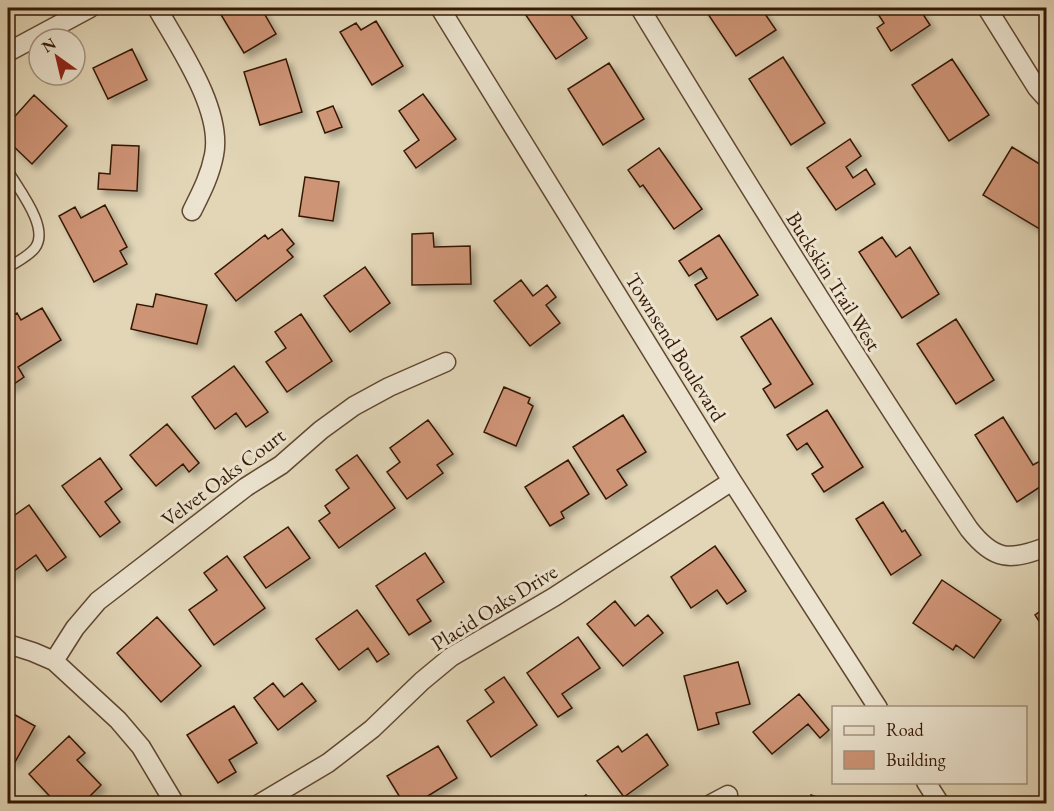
<svg xmlns="http://www.w3.org/2000/svg" width="1054" height="811" viewBox="0 0 1054 811" font-family="'EB Garamond',serif">
<defs>
<filter id="shadow"><feDropShadow dx="5" dy="5" stdDeviation="3" flood-color="#0004"/></filter>
</defs>
<rect width="100%" height="100%" fill="#e2d6b7"/>
<filter id="stains"><feTurbulence type="fractalNoise" baseFrequency=".00333" numOctaves="4"/><feColorMatrix values="0 0 0 0 .2 0 0 0 0 .09 0 0 0 0 .02 0 0 0 .5 -.17"/></filter>
<radialGradient id="worn" r=".72"><stop offset=".6" stop-color="#630" stop-opacity="0"/><stop offset="1" stop-color="#630" stop-opacity=".3"/></radialGradient>
<path fill="#ce9476" stroke="#351905" stroke-width="1.5" filter="url(#shadow)" d="M217 8H261L276 34 244 53Z
M525 8H566L587 38 556 59 523 11 526 9Z
M704 8H743L747 13 755 8H761L776 30 736 56Z
M874 8H919L930 25 891 51 877 28 884 23Z
M376 21 403 66 372 85 340 32 356 23 361 30Z
M132 49 147 80 108 99 93 68Z
M783 57 825 123 791 145 749 79Z
M286 59 302 112 260 125 244 72Z
M952 59 989 115 949 141 912 85Z
M609 63 644 119 603 145 568 89Z
M423 94 456 139 416 168 404 151 419 140 399 111Z
M34 95 67 126 32 164 8 141V124Z
M333 106 342 127 325 133 317 112Z
M850 139 861 156 846 167 853 178 866 169 875 184 836 210 807 168Z
M112 145 139 146 137 191 98 189 99 173 110 174Z
M1012 147 1046 168V224L1043 231 983 195Z
M659 148 702 209 674 229 643 185 640 187 628 170Z
M305 177 339 182 333 221 299 216Z
M105 205 127 247 120 251 127 264 94 282 59 216 75 207 81 218Z
M282 229 294 244 287 250 293 257 236 301 215 274 265 235 268 239Z
M433 233 434 247 470 246 471 284 412 285V234Z
M719 235 758 295 717 320 695 285 707 278 701 268 689 276 679 261Z
M882 237 896 257 910 247 939 294 902 318 859 252Z
M365 267 390 303 350 332 324 296Z
M521 280 533 296 547 285 556 297 546 305 560 323 530 346 494 301Z
M156 294 207 305 197 344 131 329 137 304 153 307Z
M42 308 61 340 18 367 24 377 8 388V318L17 313 21 320Z
M301 314 332 361 287 392 266 362 286 348 275 332Z
M771 318 813 384 775 408 763 389 771 384 741 337Z
M956 319 994 380 956 404 917 344Z
M234 366 268 412 246 427 236 413 215 429 192 397Z
M504 387 530 398 528 403 533 406 516 446 484 432Z
M827 410 863 467 824 492 812 474 823 467 807 443 797 450 787 435Z
M623 415 646 452 617 470 627 485 606 499 573 447Z
M1003 417 1033 465 1040 461 1046 471V483L1017 502 975 435Z
M428 420 453 454 437 465 443 473 407 499 387 472 400 462 390 448Z
M167 424 199 463 189 472 183 464 156 486 130 455Z
M357 455 395 508 339 548 319 521 330 513 325 506 349 488 336 470Z
M100 458 122 489 105 502 120 522 100 537 62 486Z
M568 460 589 494 561 512 564 518 550 526 525 487Z
M883 502 902 532 905 530 921 555 891 575 856 519Z
M29 505 66 557 47 571 36 555 10 574 8 571V520Z
M288 527 310 558 266 588 244 557Z
M715 546 746 591 727 604 717 590 691 608 671 577Z
M425 553 444 582 417 600 431 621 409 635 376 586Z
M227 556 265 608 214 645 189 610 217 590 204 573Z
M942 580 1001 620 974 658 956 645 953 650 913 623Z
M615 601 635 626 648 615 663 633 623 666 587 624Z
M1046 607V632L1035 615Z
M357 610 389 654 377 662 368 648 339 670 316 639Z
M157 617 201 666 161 702 117 653Z
M578 637 600 668 562 694 572 708 558 717 527 673Z
M738 662 750 704 716 713 719 724 698 730 684 676Z
M504 677 537 725 491 757 467 721 494 702 485 690Z
M273 683 284 697 302 683 316 701 278 730 254 698Z
M799 694 829 730 820 738 808 724 772 754 753 732Z
M234 706 257 743 229 760 236 772 218 783 187 735Z
M8 711 35 726 15 762 8 758Z
M647 734 668 765 624 797 597 761 618 746 622 752Z
M69 736 85 753 77 760 101 785 82 804H57L29 774Z
M438 746 457 778 415 804H404L387 776Z
M586 795 591 804H572Z
M811 795 838 804H808Z"/>
<g fill="none" stroke-linecap="round" stroke-linejoin="round">
<defs>
<path id="service" d="M8 171C19 190 50 228 35 248 29 256 16 262 8 268"/>
<path id="minor" d="M157 8C179 47 223 110 214 155 210 176 201 193 192 211
M440 8 732 481 878 708
M640 8C747 184 855 358 969 529 994 561 1010 561 1046 547
M987 8 1037 88 1046 98
M8 52 90 8
M8 644 33 652 54 661 118 720 141 747 175 804
M54 661 75 628 98 601 246 487 281 465 321 430 354 406 389 387 446 362
M926 782 940 804
M259 804 328 763 372 729 422 681 451 657 554 597 732 481
M711 804 728 795"/>
</defs>
<use href="#service" stroke="#604832" stroke-width="12"/>
<use href="#minor" stroke="#604832" stroke-width="21"/>
<use href="#service" stroke="#ece4d0" stroke-width="9"/>
<use href="#minor" stroke="#ece4d0" stroke-width="18"/>
</g>
<g text-anchor="middle" dominant-baseline="central" stroke-width="6" stroke-linejoin="round" paint-order="stroke">
<g font-size="21" fill="#351905" stroke="#ece4d0">
<text transform="translate(834 281) rotate(58)">Buckskin Trail West</text>
<text transform="translate(676 347) rotate(58)">Townsend Boulevard</text>
<text transform="translate(223 477) rotate(-37)">Velvet Oaks Court</text>
<text transform="translate(494 607) rotate(-32)">Placid Oaks Drive</text>
</g>
</g>
<rect width="1054" height="811" fill="none" stroke="#e2d6b7" stroke-width="30"/>
<rect x="9" y="9" width="1036" height="793" fill="none" stroke="#351905" stroke-width="3"/>
<rect x="15" y="15" width="1024" height="781" fill="none" stroke="#351905" stroke-width="1.5"/>
<rect x="832" y="706" width="195" height="78" fill="#ece4d0" stroke="#a3937f" stroke-width="1.5"/>
<rect x="844" y="726" width="30" height="9" fill="#ece4d0" stroke="#a3937f" stroke-width="1.5"/>
<text x="886" y="736" font-size="18" fill="#351905">Road</text>
<rect x="844" y="751" width="30" height="18" fill="#ce9476" stroke="#a3937f" stroke-width="1.5"/>
<text x="886" y="766" font-size="18" fill="#351905">Building</text>
<g transform="translate(57 57) rotate(326)"><circle r="28" fill="#ece4d0" stroke="#a3937f" stroke-width="1.5"/>
<path d="M0-4.5L10 22L0 15L-10 22Z" fill="#8f2418"/>
<text y="-9" font-size="16" font-weight="bold" text-anchor="middle" fill="#351905">N</text>
</g>
<rect width="100%" height="100%" filter="url(#stains)"/>
<rect width="100%" height="100%" fill="url(#worn)"/>
</svg>
